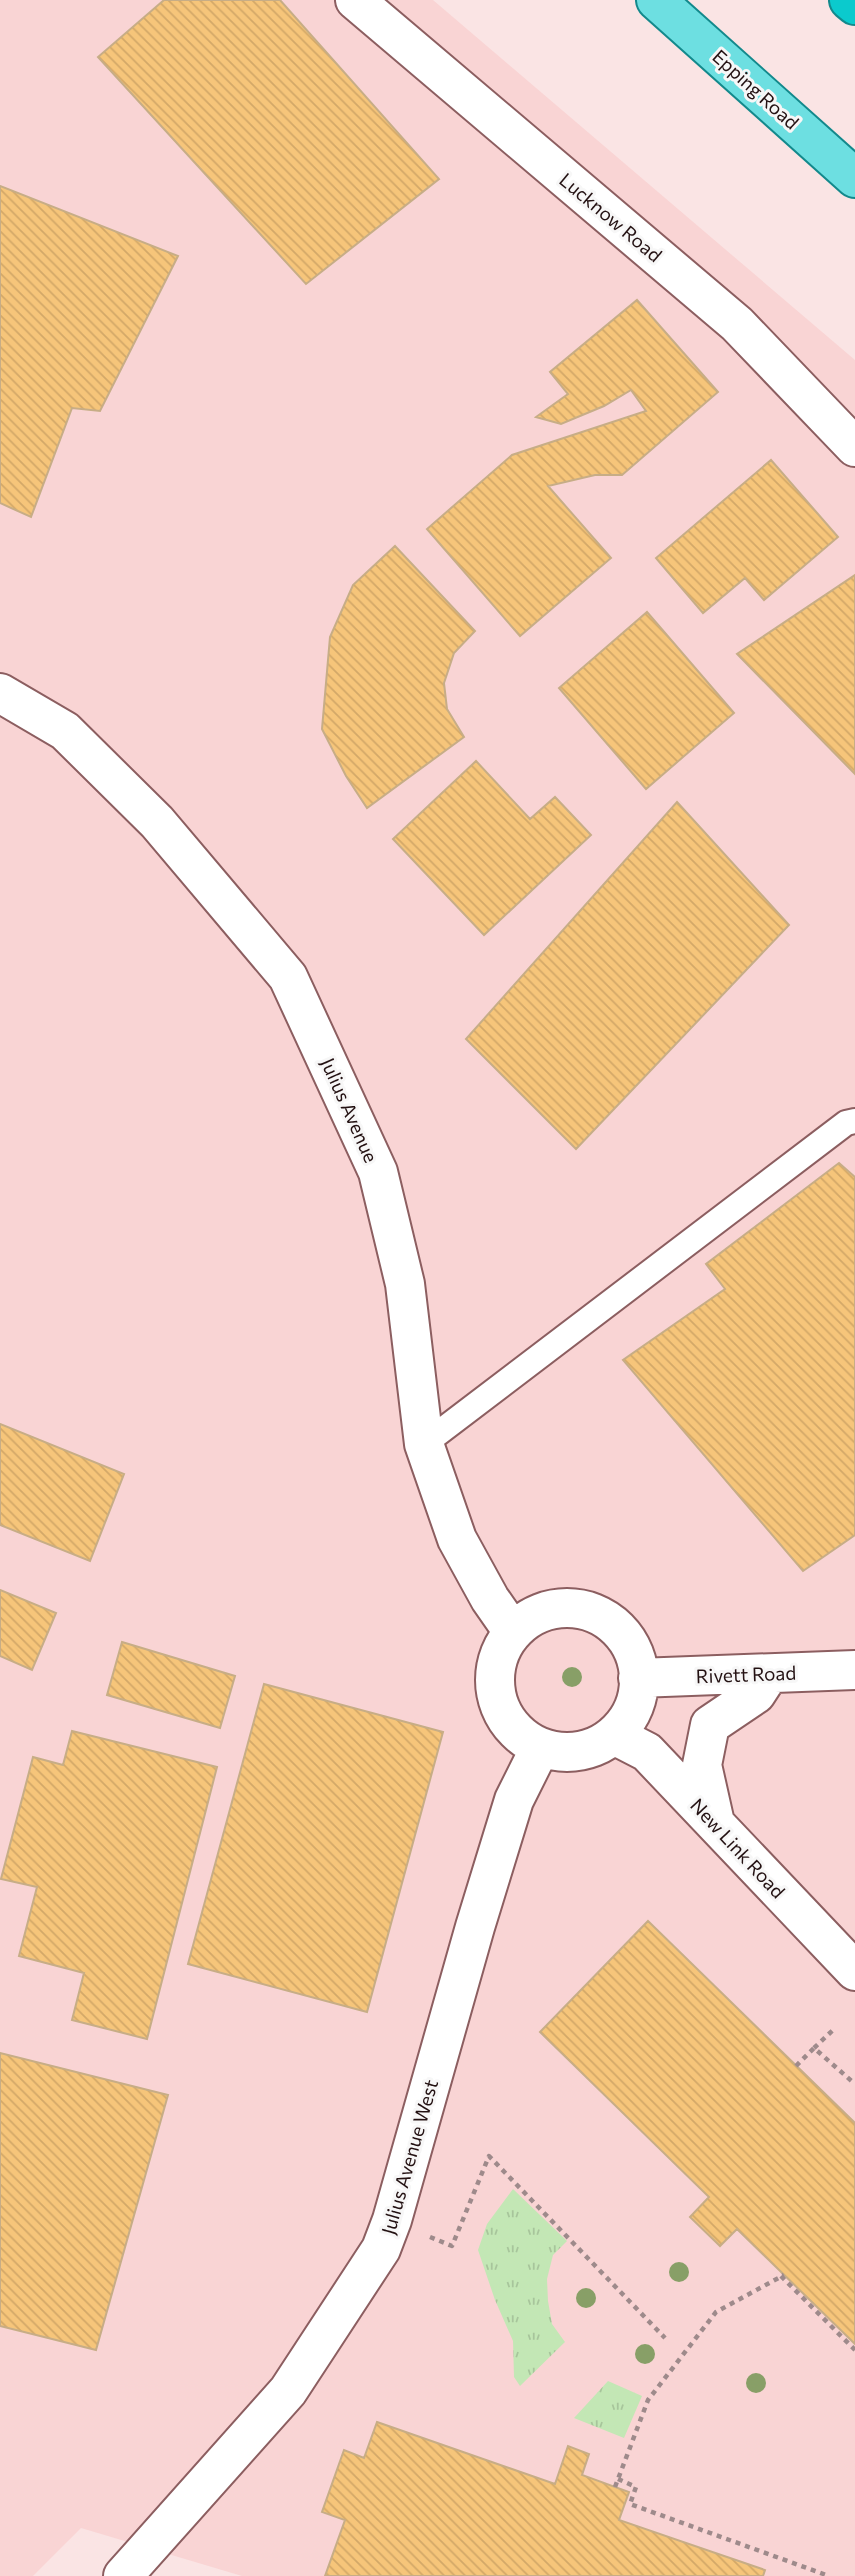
<svg xmlns="http://www.w3.org/2000/svg" width="855" height="2576" viewBox="0 0 855 2576" font-family="Commissioner,sans-serif">
<defs>
<pattern id="grass-tufts" width="24" height="20" patternUnits="userSpaceOnUse" patternTransform="scale(1.75)"><rect width="24" height="20" fill="#c3e7b5"/><path d="M3 7l-1-3M5 7V3M7 7l1-3M15 17l-1-3M17 17v-4M19 17l1-3" fill="none" stroke="#a7c59b"/></pattern>
<pattern id="building-back-hatch" width="6" height="6" patternUnits="userSpaceOnUse" patternTransform="scale(1.75)"><rect width="6" height="6" fill="#f6c57a"/><path d="M-1 5l2 2M0 0l6 6M5-1l2 2" fill="none" stroke="#d3a868"/></pattern>
</defs>
<rect width="100%" height="100%" fill="#fae4e4"/>
<path fill="#f9d4d4" d="M0 0H433L855 360V2576H242L81 2528 33 2576H0Z"/>
<path fill="url(#grass-tufts)" d="M513 2189 567 2241 553 2255 547 2279 548 2301 552 2324 565 2342 520 2386 514 2377 513 2341 495 2300 478 2250 487 2224Z
M608 2381 642 2396 624 2438 574 2418Z"/>
<path fill="url(#building-back-hatch)" stroke="#c7ad86" stroke-width="2" d="M164 0H280L439 179 306 284 98 57Z
M0 186 178 256 100 411 72 408 31 517 0 503Z
M637 300 718 392 622 475H595L548 486 611 558 520 636 427 529 512 455 646 411 631 390 604 406 561 424 536 417 568 394 550 372Z
M771 460 838 537 764 600 745 578 703 613 656 558Z
M395 546 475 631 454 653 444 683 447 709 464 737 367 808 346 776 322 729 330 637 353 585Z
M855 575V774L737 654Z
M647 612 734 713 646 789 559 688Z
M476 761 530 819 555 797 591 835 484 935 393 839Z
M677 802 789 925 576 1149 466 1039Z
M839 1163 855 1177V1535L803 1571 623 1360 725 1289 706 1264Z
M0 1424 124 1474 90 1561 0 1525Z
M0 1590 56 1613 32 1670 0 1656Z
M122 1642 235 1676 220 1728 107 1695Z
M264 1684 443 1732 367 2012 188 1964Z
M72 1731 217 1767 147 2039 72 2020 84 1973 19 1956 37 1887 1 1879 33 1757 63 1765Z
M648 1921 855 2123V2344L737 2229 720 2246 690 2217 709 2197 540 2032Z
M0 2053 168 2095 96 2350 0 2326Z
M377 2422 555 2484 568 2446 589 2454 582 2475 629 2492 619 2520 765 2570 763 2576H325L345 2520 322 2512 344 2450 364 2458Z"/>
<g fill="none" stroke-linecap="round" stroke-linejoin="round">
<defs>
<path id="service" d="M424 1444 846 1123 855 1121"/>
<path id="minor" d="M355 0 737 324 855 447
M0 693 65 731 157 822 288 977 378 1172 405 1284 424 1444 457 1539 490 1599 513 1632
M495 1680a72 72 0 1 1 144 0a72 72 0 1 1-144 0Z
M638 1678 855 1670
M614 1735 647 1752 855 1971
M715 1823 702 1765 710 1725 756 1694 769 1674
M123 2576 288 2391 381 2249 392 2220 475 1927 514 1800 540 1748"/>
<path id="primary" d="M656 0 855 178"/>
<path id="motorway" d="M849 0 855 5"/>
</defs>
<use href="#service" stroke="#8c5e60" stroke-width="28"/>
<use href="#minor" stroke="#8c5e60" stroke-width="42"/>
<use href="#primary" stroke="#13898c" stroke-width="42"/>
<use href="#motorway" stroke="#13898c" stroke-width="42"/>
<path stroke="#9e8a8b" stroke-width="4.5" stroke-dasharray="5 5" stroke-linecap="butt" d="M814 2048 833 2030
M796 2066 814 2048 855 2084
M430 2237 452 2246 489 2156 665 2338
M781 2276 855 2350
M618 2479 636 2487 630 2504 829 2576
M615 2487 648 2400 716 2312 784 2275"/>
<use href="#service" stroke="#fff" stroke-width="24"/>
<use href="#minor" stroke="#fff" stroke-width="38"/>
<use href="#primary" stroke="#6ddfe1" stroke-width="38"/>
<use href="#motorway" stroke="#0bcacd" stroke-width="38"/>
</g>
<g fill="#889f67">
<circle cx="572" cy="1677" r="10"/>
<circle cx="679" cy="2272" r="10"/>
<circle cx="586" cy="2298" r="10"/>
<circle cx="645" cy="2354" r="10"/>
<circle cx="756" cy="2383" r="10"/>
</g>
<g text-anchor="middle" dominant-baseline="central" stroke-width="6" stroke-linejoin="round" paint-order="stroke">
<g font-size="19" fill="#231112" stroke="#f7f7f7">
<text transform="translate(756 89) rotate(42)">Epping Road</text>
<text transform="translate(611 217) rotate(40)">Lucknow Road</text>
<text transform="translate(350 1110) rotate(66)">Julius Avenue</text>
<text transform="translate(746 1674) rotate(-2)">Rivett Road</text>
<text transform="translate(738 1848) rotate(47)">New Link Road</text>
<text transform="translate(409 2157) rotate(-74)">Julius Avenue West</text>
</g>
</g>
</svg>
